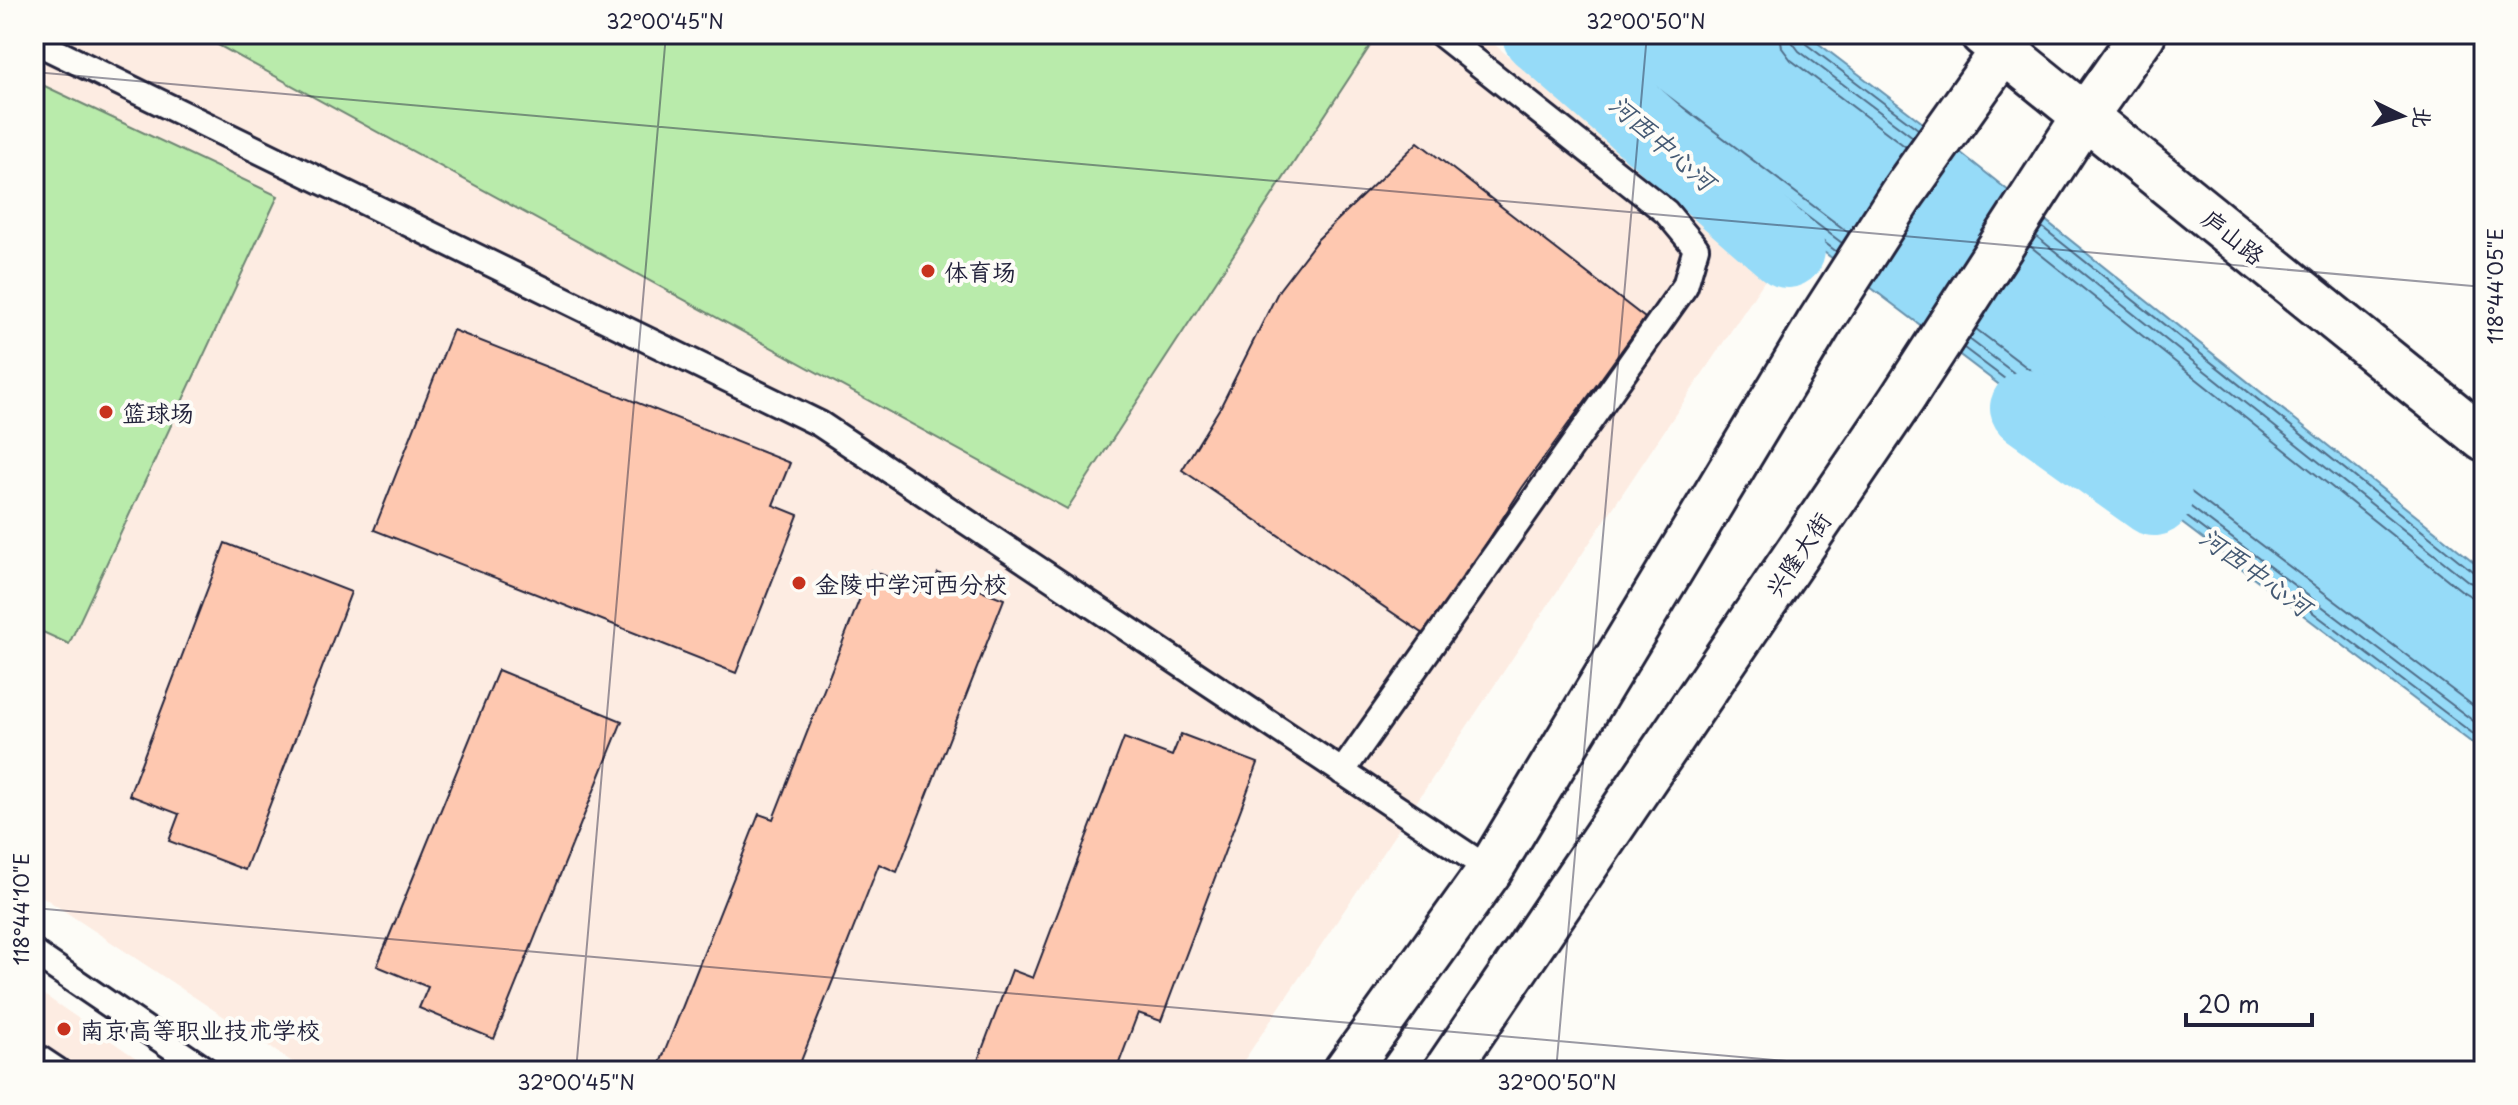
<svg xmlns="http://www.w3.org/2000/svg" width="2518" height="1105" viewBox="0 0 2518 1105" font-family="'Playpen Sans','LXGW WenKai TC',sans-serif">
<rect width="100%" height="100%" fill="#fdfcf7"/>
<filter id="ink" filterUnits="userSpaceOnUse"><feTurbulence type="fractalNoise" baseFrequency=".0125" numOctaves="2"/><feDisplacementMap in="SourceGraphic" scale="16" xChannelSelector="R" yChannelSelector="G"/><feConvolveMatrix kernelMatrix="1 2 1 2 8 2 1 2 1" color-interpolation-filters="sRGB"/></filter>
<g filter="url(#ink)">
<path fill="#fdece2" d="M34 34H1482L1769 274 1237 1071H306L34 891Z
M34 988 155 1071H34Z"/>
<path fill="#b9ebab" stroke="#6e8673" stroke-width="2" d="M198 34H1378L1067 509Z
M34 81 278 196 69 644 34 628Z"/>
<path fill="#96dbf8" stroke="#6891ac" stroke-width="2" d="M1536 34H1806L1936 133 2484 570V752Z"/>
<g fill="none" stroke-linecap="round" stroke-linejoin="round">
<path stroke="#506c87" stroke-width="2" d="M1549 34 1837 252
M1566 34 1842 243
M1586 34 1849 233
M1780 34 1782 48 1791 60 1906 147
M1792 34 1793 43 1799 51 1913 137
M1802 34 1806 44 1918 129
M2042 227 2476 574 2484 576
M2036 236 2469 582 2484 586
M2030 246 2462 591 2472 597 2484 598
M1976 329 2484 714
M1969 339 2484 729
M1964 348 2484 742"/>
<path stroke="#96dbf8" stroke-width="76" d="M1540 34 1787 250
M2028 408 2154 498"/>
</g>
<path fill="#fec8b0" stroke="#22223b" stroke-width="2" d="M1418 142 1645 318 1522 488 1427 636 1182 470 1221 406 1279 290 1318 239Z
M453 330 790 463 773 505 798 515 736 673 374 530Z
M225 543 351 592 245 870 169 841 179 814 129 795Z
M871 570 929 594 938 573 1004 599 897 872 879 864 797 1071H657L759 814 773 819Z
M498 670 622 721 494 1039 419 1008 428 987 377 966Z
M1181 734 1258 763 1161 1021 1138 1013 1116 1071H974L1012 970 1033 978 1124 738 1172 756Z"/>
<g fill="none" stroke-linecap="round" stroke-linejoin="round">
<defs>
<path id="service" d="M34 41 820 424 1490 870
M1342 772 1685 286 1696 248 1666 212 1441 34
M34 953 207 1071
M34 1055 58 1071"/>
<path id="secondary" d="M1983 34 2484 439
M1346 1071 1490 870 1818 325 1902 194 2015 34
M1446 1071 1902 399 2085 116 2143 34"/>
</defs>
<use href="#service" stroke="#22223b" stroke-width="30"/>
<use href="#secondary" stroke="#22223b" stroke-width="50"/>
<use href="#service" stroke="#fdfcf7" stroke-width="24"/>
<use href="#secondary" stroke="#fdfcf7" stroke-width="44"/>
</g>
</g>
<path fill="none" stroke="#22223b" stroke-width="2" stroke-opacity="0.45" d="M34 72 2484 287M34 908 1901 1071M576 1071 666 34M1556 1071 1647 34"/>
<g fill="#c8321e" stroke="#fdfcf7" stroke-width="3">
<circle cx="928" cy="271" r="8"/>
<circle cx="106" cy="412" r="8"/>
<circle cx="799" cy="583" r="8"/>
<circle cx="64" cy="1029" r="8"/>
</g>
<g text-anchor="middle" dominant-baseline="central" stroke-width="8" stroke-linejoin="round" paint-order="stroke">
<g font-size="24" fill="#22223b" stroke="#fdfcf7">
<text transform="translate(2234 236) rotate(39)">庐山路</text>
<text transform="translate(1797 554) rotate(-56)">兴隆大街</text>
</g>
<g font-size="24" fill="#22223b" stroke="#fdfcf7" text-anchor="start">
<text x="944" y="271">体育场</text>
<text x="122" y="412">篮球场</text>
<text x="815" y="583">金陵中学河西分校</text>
<text x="80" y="1029">南京高等职业技术学校</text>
</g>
<g font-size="26" font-style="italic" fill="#455a74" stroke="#fdfcf7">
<text transform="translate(1663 142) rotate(41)">河西中心河</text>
<text transform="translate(2256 571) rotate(36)">河西中心河</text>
</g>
</g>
<rect width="2518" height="1105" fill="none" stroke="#fdfcf7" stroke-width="88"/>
<g transform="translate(2402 116) rotate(95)" stroke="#fdfcf7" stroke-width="6" paint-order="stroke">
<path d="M0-6L14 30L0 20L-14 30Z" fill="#22223b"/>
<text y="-12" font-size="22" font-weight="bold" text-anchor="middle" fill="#22223b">北</text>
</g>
<path d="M2186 1013v12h126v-12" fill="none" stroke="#22223b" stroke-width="4"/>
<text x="2198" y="1013" font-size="24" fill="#22223b" stroke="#fdfcf7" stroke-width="6" paint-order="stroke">20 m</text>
<rect x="44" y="44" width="2430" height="1017" fill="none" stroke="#22223b" stroke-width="3"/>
<g font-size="20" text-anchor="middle" fill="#22223b">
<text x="665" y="29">32°00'45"N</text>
<text x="1646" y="29">32°00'50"N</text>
<text transform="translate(2496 286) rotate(-90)" y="7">118°44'05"E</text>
<text transform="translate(22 909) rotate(-90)" y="7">118°44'10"E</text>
<text x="576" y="1090">32°00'45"N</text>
<text x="1557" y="1090">32°00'50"N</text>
</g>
</svg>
